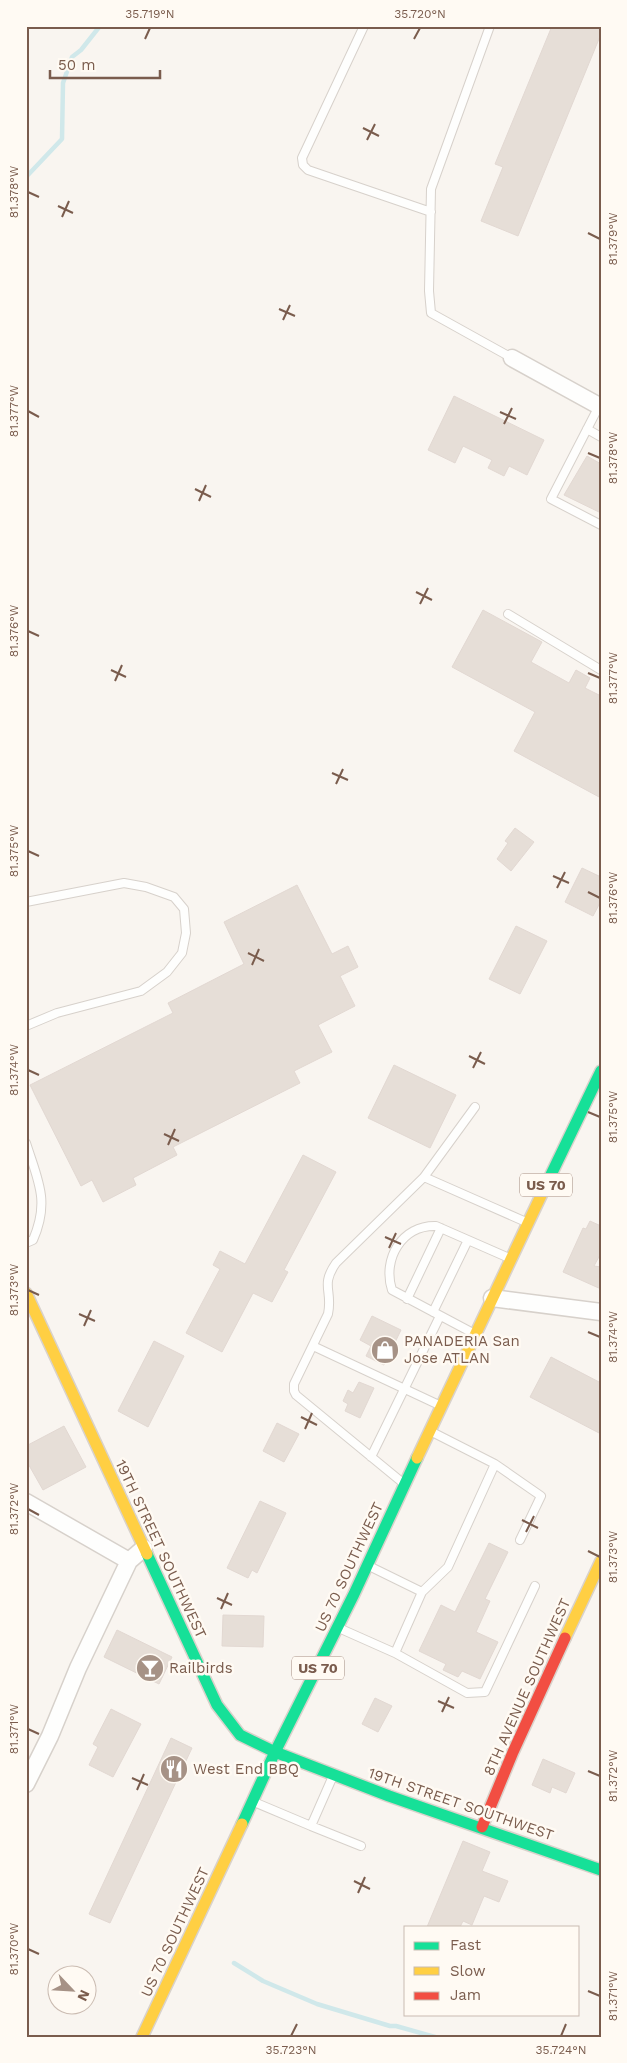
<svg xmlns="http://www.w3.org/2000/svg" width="627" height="2063" viewBox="0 0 627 2063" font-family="'Work Sans',sans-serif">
<rect width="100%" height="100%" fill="#f9f5f0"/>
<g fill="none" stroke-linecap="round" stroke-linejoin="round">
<path stroke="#d0e8ea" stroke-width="4.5" d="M26 187 27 176 62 139 63 83 72 57 81 50 100 26
M234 1963 263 1981 317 2004 390 2026H396L435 2037"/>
</g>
<path fill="#e6ded7" stroke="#e2d8d2" d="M552 26H601V34L518 236 481 221 503 167 495 164Z
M454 396 544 440 527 475 509 466 504 476 488 468 492 460 463 446 455 463 428 450Z
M587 456 601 464V513L564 495Z
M483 610 542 642 531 662 569 683 576 670 590 678 585 688 601 696V798L514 751 535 712 452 667Z
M515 828 534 842 511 871 497 859 508 843 505 841Z
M582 868 601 877V901L593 916 565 902Z
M297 885 332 954 348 946 358 967 340 976 355 1006 318 1025 332 1052 294 1071 300 1083 173 1147 177 1155 133 1178 136 1185 103 1202 92 1180 81 1186 30 1085 173 1013 168 1003 244 964 224 922Z
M516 926 547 941 520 994 489 979Z
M394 1065 456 1095 430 1148 368 1118Z
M303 1155 336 1172 284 1270 288 1272 272 1302 253 1293 222 1352 186 1333 220 1269 213 1265 220 1251 245 1264Z
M590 1221 601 1226V1253L594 1266 601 1267V1289L563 1272 583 1228 586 1229Z
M372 1316 401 1330 384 1365 366 1356 371 1346 360 1340Z
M154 1341 184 1356 148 1427 118 1411Z
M551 1357 601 1383V1434L530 1397Z
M359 1382 374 1388 360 1418 345 1411 348 1404 343 1401 348 1390 353 1393Z
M277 1423 299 1434 284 1462 263 1451Z
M64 1426 86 1467 43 1490 26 1460V1446Z
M260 1501 286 1513 257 1573 252 1570 248 1578 227 1568Z
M489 1543 508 1552 485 1599 490 1601 476 1632 498 1642 480 1679 462 1671 458 1677 443 1670 446 1664 419 1651 441 1605 455 1612Z
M223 1615 264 1616 263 1647 222 1646Z
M117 1630 172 1657 159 1684 104 1657Z
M375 1698 392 1706 378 1732 362 1724Z
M111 1709 141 1724 113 1777 89 1765 98 1747 93 1744Z
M171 1738 192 1748 110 1923 89 1914Z
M543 1759 575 1773 566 1793 552 1787 550 1793 532 1785Z
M463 1841 490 1852 482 1871 508 1881 499 1902 484 1896 472 1925 463 1921 460 1927H427Z"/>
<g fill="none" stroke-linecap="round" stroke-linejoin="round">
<defs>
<path id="lane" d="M364 26 302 158 303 165 308 170 431 212
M490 26 431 189 429 291 431 313 512 358
M599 406 551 499 601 525
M587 429 601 437
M508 614 601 670
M26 902 124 883 146 887 174 897 184 909 186 933 182 953 167 972 141 991 57 1013 26 1026
M475 1107 424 1177 526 1222
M26 1143C38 1181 50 1201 33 1240L26 1243
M407 1299 441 1228
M433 1312 468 1240
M471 1332 392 1290C382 1259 402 1225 436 1226L509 1258
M313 1346 439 1405
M371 1457 440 1316
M495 1464 541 1496 520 1540
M403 1483 296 1395 294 1391V1384L328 1314C333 1290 320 1286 336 1263L424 1177
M371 1567 422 1592 448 1567 495 1464 434 1433
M341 1629 395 1653 422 1592
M395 1653 467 1693 485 1692 535 1586
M254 1802 311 1826 333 1776
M311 1826 361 1846"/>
<path id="street" d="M512 358 601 407
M492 1298 601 1312
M26 1502 129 1561
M26 1784 50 1736 78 1668 129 1561 144 1548"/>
<path id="fast" d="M547 1183 601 1071
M147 1554 217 1705 240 1735 275 1752 389 1796 601 1870
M242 1824 275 1752 354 1594 417 1458"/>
<path id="slow" d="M26 1293 147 1554
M417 1458 547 1183
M565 1638 601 1561
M142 2037 242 1824"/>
<path id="jam" d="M482 1827 513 1752 565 1638"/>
</defs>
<use href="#lane" stroke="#d7d1cb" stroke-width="10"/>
<use href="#street" stroke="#d7d1cb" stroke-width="19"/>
<use href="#fast" stroke="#d9d2cb" stroke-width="14"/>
<use href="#slow" stroke="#d9d2cb" stroke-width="14"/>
<use href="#jam" stroke="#d9d2cb" stroke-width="14"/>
<use href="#lane" stroke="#fefefd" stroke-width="8"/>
<use href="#street" stroke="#fefefd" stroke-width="16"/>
<use href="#fast" stroke="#16e098" stroke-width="11"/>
<use href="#slow" stroke="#ffcf43" stroke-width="11"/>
<use href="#jam" stroke="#f24e42" stroke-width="11"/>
</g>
<path fill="none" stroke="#7a5c4d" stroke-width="2" d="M145 39 150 28M414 39 420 28M363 128 379 136M367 140 375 124M28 192 39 197M58 206 73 213M62 217 69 201M588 233 600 239M279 309 295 316M283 320 290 305M28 411 39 417M500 412 516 419M504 424 512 408M588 453 600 458M195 489 211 497M199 501 206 485M416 592 432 600M420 604 428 588M28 631 39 636M111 670 126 677M588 673 600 678M115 681 122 665M332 773 348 780M336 784 343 769M28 851 39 856M553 876 569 883M557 888 565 872M588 892 600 898M248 953 264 961M252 965 259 949M469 1056 485 1064M473 1068 481 1052M28 1070 39 1075M588 1112 600 1117M164 1134 179 1141M168 1145 175 1129M385 1237 401 1244M389 1248 396 1233M28 1290 39 1295M79 1314 95 1321M84 1326 91 1310M588 1332 600 1337M301 1417 317 1425M305 1429 312 1413M28 1509 39 1515M522 1520 538 1528M526 1532 534 1516M588 1551 600 1557M217 1598 232 1605M221 1609 228 1593M438 1701 454 1708M442 1712 449 1697M28 1729 39 1734M588 1771 600 1776M132 1778 148 1785M137 1790 144 1774M354 1881 370 1889M358 1893 365 1877M28 1949 39 1954M588 1991 600 1996M291 2036 297 2024M561 2036 566 2024"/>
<defs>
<symbol id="shop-disc" viewBox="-11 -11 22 22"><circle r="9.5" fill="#a69286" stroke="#fffaf3"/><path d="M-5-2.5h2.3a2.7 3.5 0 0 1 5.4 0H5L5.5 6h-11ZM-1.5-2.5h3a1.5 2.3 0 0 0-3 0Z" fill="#fff"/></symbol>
<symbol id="bar-disc" viewBox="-11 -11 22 22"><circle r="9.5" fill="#a69286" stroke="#fffaf3"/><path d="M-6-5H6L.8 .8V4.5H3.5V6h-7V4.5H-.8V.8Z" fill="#fff"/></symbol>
<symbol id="restaurant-disc" viewBox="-11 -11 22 22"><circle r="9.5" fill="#a69286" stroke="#fffaf3"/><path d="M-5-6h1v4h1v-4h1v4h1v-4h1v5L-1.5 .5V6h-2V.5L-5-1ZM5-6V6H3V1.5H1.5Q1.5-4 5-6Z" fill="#fff"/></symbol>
</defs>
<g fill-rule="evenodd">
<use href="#shop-disc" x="369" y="1334" width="32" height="32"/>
<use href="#bar-disc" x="134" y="1652" width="32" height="32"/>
<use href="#restaurant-disc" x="158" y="1753" width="32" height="32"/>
</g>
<g text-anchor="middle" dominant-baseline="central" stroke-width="5" stroke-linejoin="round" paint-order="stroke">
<g fill="#fffaf3" stroke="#a28b7f" stroke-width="1">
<rect x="520" y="1173.5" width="52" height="23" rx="4"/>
<rect x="292" y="1656.5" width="52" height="23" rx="4"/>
</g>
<g font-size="14" font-weight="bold" fill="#7a5c4d">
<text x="546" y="1185">US 70</text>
<text x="318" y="1668">US 70</text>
</g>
<g font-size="15" fill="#7a5c4d" stroke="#fffaf3" text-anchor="start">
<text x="404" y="1341">PANADERIA San<tspan x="404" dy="17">Jose ATLAN</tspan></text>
<text x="169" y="1668">Railbirds</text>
<text x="193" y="1769">West End BBQ</text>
</g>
<g font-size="15" fill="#7a5c4d" stroke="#fffaf3">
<text transform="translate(161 1549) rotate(65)">19TH STREET SOUTHWEST</text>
<text transform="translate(349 1567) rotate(-65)">US 70 SOUTHWEST</text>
<text transform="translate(527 1687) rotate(-66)">8TH AVENUE SOUTHWEST</text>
<text transform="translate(461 1804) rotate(19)">19TH STREET SOUTHWEST</text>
<text transform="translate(175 1932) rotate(-65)">US 70 SOUTHWEST</text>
</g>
</g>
<rect width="627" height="2063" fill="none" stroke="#fffaf3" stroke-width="55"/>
<rect x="404" y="1926" width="175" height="90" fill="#fffaf3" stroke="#cabbb1"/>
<rect x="414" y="1942" width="25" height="8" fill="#16e098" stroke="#cabbb1"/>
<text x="450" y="1950" font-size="15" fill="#7a5c4d">Fast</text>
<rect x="414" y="1967" width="25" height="8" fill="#ffcf43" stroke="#cabbb1"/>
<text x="450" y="1976" font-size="15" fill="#7a5c4d">Slow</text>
<rect x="414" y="1992" width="25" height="8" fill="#f24e42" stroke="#cabbb1"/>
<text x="450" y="2000" font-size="15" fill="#7a5c4d">Jam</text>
<g transform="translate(72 1990) rotate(115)"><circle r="24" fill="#fffaf3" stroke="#cabbb1"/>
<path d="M0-4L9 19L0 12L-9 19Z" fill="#a69286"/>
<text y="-8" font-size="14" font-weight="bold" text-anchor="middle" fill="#7a5c4d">N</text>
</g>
<path d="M50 70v8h110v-8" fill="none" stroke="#7a5c4d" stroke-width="2.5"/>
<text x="58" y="70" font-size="15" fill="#7a5c4d" stroke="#fffaf3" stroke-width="4" paint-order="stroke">50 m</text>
<rect x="28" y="28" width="572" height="2008" fill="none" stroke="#7a5c4d" stroke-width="2"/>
<g font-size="12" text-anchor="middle" fill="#7a5c4d">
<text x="150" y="18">35.719°N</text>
<text x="420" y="18">35.720°N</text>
<text transform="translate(14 192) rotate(-90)" y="4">81.378°W</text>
<text transform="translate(613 239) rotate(-90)" y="4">81.379°W</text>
<text transform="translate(14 411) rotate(-90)" y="4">81.377°W</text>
<text transform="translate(613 458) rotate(-90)" y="4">81.378°W</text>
<text transform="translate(14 631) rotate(-90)" y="4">81.376°W</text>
<text transform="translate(613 678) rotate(-90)" y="4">81.377°W</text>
<text transform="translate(14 851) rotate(-90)" y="4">81.375°W</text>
<text transform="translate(613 898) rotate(-90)" y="4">81.376°W</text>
<text transform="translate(14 1070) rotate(-90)" y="4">81.374°W</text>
<text transform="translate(613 1117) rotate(-90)" y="4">81.375°W</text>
<text transform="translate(14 1290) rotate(-90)" y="4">81.373°W</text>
<text transform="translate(613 1337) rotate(-90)" y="4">81.374°W</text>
<text transform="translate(14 1509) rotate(-90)" y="4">81.372°W</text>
<text transform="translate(613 1557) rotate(-90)" y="4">81.373°W</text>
<text transform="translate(14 1729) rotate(-90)" y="4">81.371°W</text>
<text transform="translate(613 1776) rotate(-90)" y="4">81.372°W</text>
<text transform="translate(14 1949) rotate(-90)" y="4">81.370°W</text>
<text transform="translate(613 1996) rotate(-90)" y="4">81.371°W</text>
<text x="291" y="2054">35.723°N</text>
<text x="561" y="2054">35.724°N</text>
</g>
</svg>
